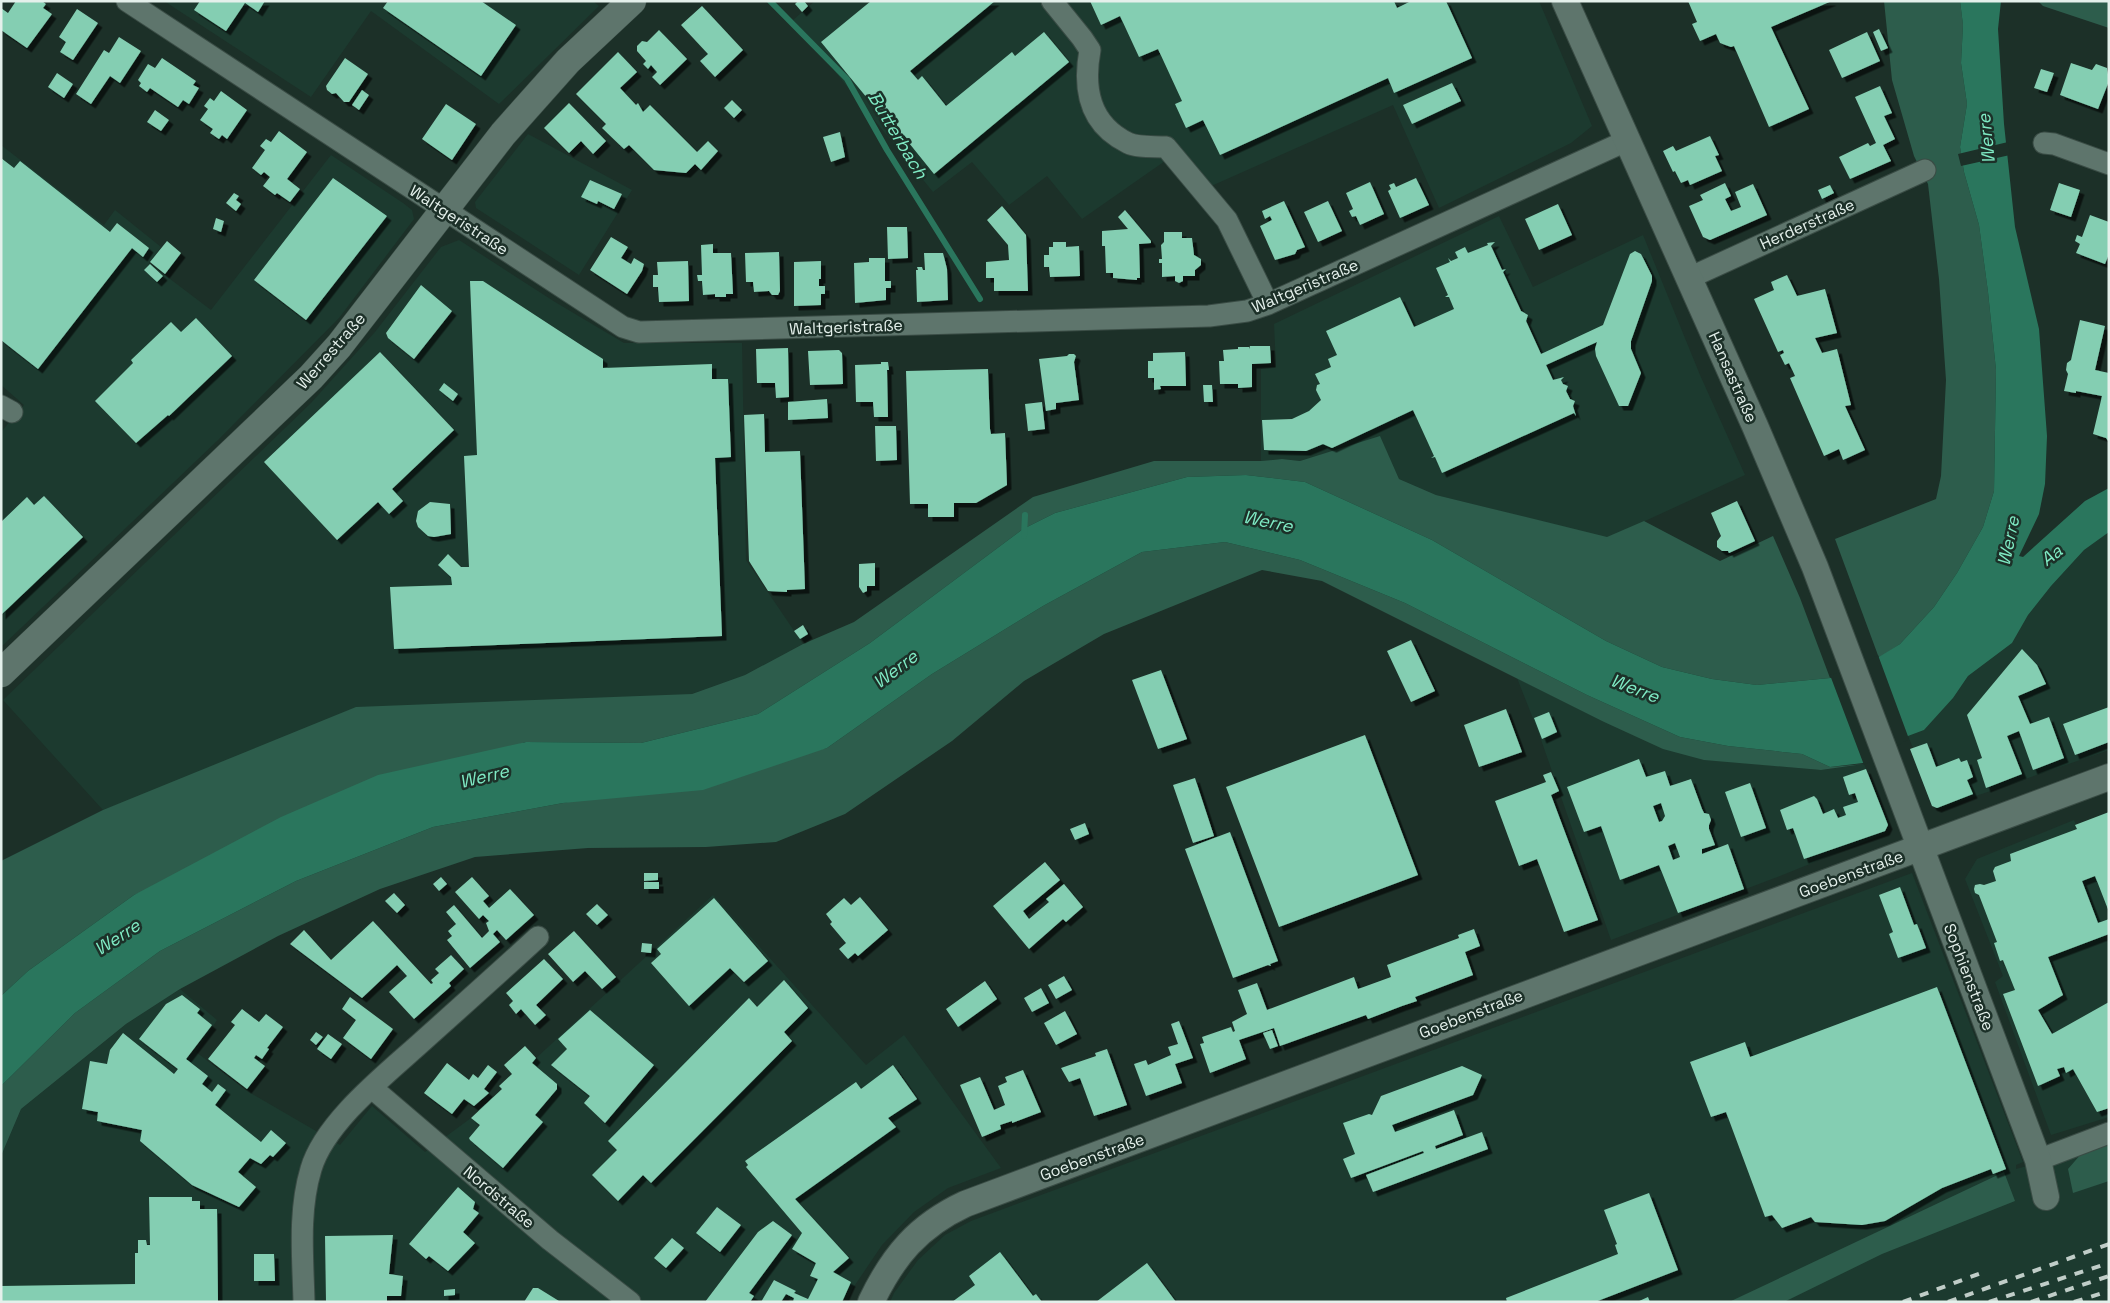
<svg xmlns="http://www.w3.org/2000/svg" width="2110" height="1303" viewBox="0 0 2110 1303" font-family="'Space Grotesk',sans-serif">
<defs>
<filter id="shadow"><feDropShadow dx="4.5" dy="4.5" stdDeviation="0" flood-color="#0009"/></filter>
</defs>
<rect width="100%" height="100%" fill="#1c3028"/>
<path fill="#1c3a2f" d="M164 1H593L599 6 499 104 371 11 311 97Z
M815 1H1539L1592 126 1571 143 1439 208 1393 105 1191 195 1165 161 1082 219 1047 176 1009 205 972 162 933 192 793 20Z
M528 134 632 190 579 275 476 208 475 202Z
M1 145 104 225 115 210 161 247 149 263 211 310 331 155 403 203 412 210 414 219 339 318 218 440 1 647V432L24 405 1 385Z
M1499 216 1533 287 1643 235 1700 375 1745 475 1608 538 1436 495 1399 479 1380 437 1300 461 1282 459 1261 461V369L1276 367 1274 324Z
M459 240 555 302 624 343H742L746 560 803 644 745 675 692 694 125 802 103 810 3 700 311 403 375 332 441 247Z
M2107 533 2109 750 1938 809 1932 806 1910 749 1913 748 1908 736 1924 730 1953 698 1968 676 2012 643 2028 615 2051 586 2084 550Z
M1517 678 1602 721 1745 763 1821 770 1864 764 1889 825 1884 834 1785 874 1611 940 1538 731Z
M2074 820 2109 912V1117L2051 1135 1995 982 2003 976 1965 879 1977 859Z
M1912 873 2023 1162 2016 1165V1169L2109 1143V1302H890L894 1293 918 1260 945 1235 971 1221Z
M713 895 866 1065 904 1035 1001 1168 948 1188 914 1212 882 1245 853 1288 847 1302H1V1156L21 1109 126 1024 180 989 217 1020 196 1052 247 1091 340 1145 372 1106 425 1152 471 1118Z"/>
<path fill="#2d5d4c" d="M1884 1H1960L1963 25 1961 63 1967 104 1960 147 1964 172 1979 225 1988 292 1996 370 1994 491 1983 527 1957 573 1934 607 1900 644 1879 658 1835 539 1936 499 1941 476 1946 380 1939 279 1928 184 1914 156 1892 80Z
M2038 1H2109V28L2043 6Z
M1380 436 1399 479 1436 495 1607 537 1644 521 1720 561 1773 536 1800 598 1830 678 1757 685 1712 679 1662 667 1606 641 1432 540 1305 482 1246 475 1187 477 1055 513 1023 529 870 643 758 714 641 743 525 742 134 895 28 971 1 996V861L103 810 356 707 692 694 745 675 803 644 854 622 1033 497 1154 461H1261L1282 459 1300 461Z
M1225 542 1300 560 1405 603 1587 695 1680 737 1728 746 1802 754 1830 767 1864 764 1821 770 1704 760 1663 749 1602 721 1322 581 1262 570 1104 634 1024 681 952 741 845 814 776 842 706 847 588 848 475 857 380 889 278 936 180 989 126 1024 21 1109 1 1156V1086L75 1013 160 951 296 881 433 827 563 803 827 748 932 674 1043 606 1142 552Z
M2109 1136V1181L2073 1193 2068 1169 2088 1146Z
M2004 1172 2015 1201 1882 1254 1784 1302H1729Z"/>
<path fill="#2a765d" d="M1960 1H2001L1998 29 2004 124 2015 227 2039 329 2047 436 2045 484 2039 514 2019 556 2023 557 2085 501 2109 488V532L2084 550 2051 586 2028 615 2012 643 1968 676 1953 698 1924 730 1908 736 1863 763 1830 767 1802 754 1728 746 1680 737 1587 695 1405 603 1300 560 1225 542 1142 552 1043 606 932 674 827 748 703 790 563 803 433 827 296 881 160 951 75 1013 1 1086V996L28 971 134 895 281 817 378 775 526 742 641 743 758 714 870 643 1023 529 1055 513 1187 477 1246 475 1305 482 1432 540 1606 641 1662 667 1712 679 1757 685 1830 678 1861 668 1900 644 1934 607 1957 573 1983 527 1994 491 1996 370 1988 292 1979 225 1964 172 1960 147 1967 104 1961 63 1963 25Z"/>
<path fill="#1c3028" d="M2008 142 2010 155 1961 166 1958 154Z
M1878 655 1909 739 1864 765 1830 675 1860 666Z"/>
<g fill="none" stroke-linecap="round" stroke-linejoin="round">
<path stroke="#2a765d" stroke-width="6" d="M770 1 847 79 887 150 980 299
M1024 536 1025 515"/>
</g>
<path fill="#84ceb2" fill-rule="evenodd" filter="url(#shadow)" d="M16 1H42L46 4 43 8 52 14 27 48 1 30V8L8 13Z
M200 1H265L258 12 245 3 226 31 194 10Z
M388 1H481L516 25 481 76 383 8Z
M798 1H804L808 6 802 12 795 4Z
M871 1H995L910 71 918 80 922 76 946 106 1012 52 1015 56 1044 32 1069 62 934 174 909 143 910 142 904 135 900 138 821 42Z
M1090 1H1394L1397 8 1411 1H1446L1472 58 1394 93 1388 78 1220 155 1203 120 1186 128 1175 104 1182 101 1158 49 1139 57 1120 16 1101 25Z
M1688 1H1832L1771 27 1809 109 1769 127 1734 46 1731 47 1720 43 1716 34 1700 41 1692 24 1697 22Z
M702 6 743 50 715 77 700 61 708 54 681 25Z
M77 9 98 23 73 60 60 52 66 42 59 37Z
M1879 29 1888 48 1881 51 1873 32Z
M659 30 687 59 660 85 652 77 657 72 651 65 648 69 643 64 646 61 637 51V46L642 41 647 42Z
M1867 32 1880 61 1842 78 1829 50Z
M119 37 141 51 120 83 110 76 91 104 76 94 104 50 109 53Z
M618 52 637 72 620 88 636 105 638 103 643 112 650 105 697 152 708 141 718 151 701 170 695 164 686 173 654 170 629 145 624 149 602 128 606 124 576 94Z
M162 58 196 81 193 85 199 88 189 104 183 100 178 107 150 88 147 92 139 86 141 83 138 80 148 64 155 68Z
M345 58 368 74 349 102H344L336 93 332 94 327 90 326 86Z
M2071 63 2092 70 2096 64 2107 68 2109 81 2098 109 2060 95Z
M2041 69 2054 73 2047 92 2034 88Z
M57 73 73 84 64 98 48 87Z
M1452 83 1461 101 1412 124 1403 105Z
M1880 86 1892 113 1884 116 1895 139 1883 145 1891 161 1850 179 1839 157 1868 143 1870 146 1876 143 1855 97Z
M362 90 369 95 359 110 352 105Z
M221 91 247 110 227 139 222 135 219 139 210 133 213 129 200 120 208 109 204 106 210 98 214 101Z
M732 100 742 110 734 118 724 108Z
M569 103 606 141 593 154 581 141 569 153 544 128Z
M446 104 476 124 452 160 422 139Z
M155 110 169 120 161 131 147 122Z
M279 131 307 152 287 179 300 189 290 202 277 193 275 195 263 186 270 177 264 172 261 175 252 168 265 150 260 146 266 139 271 142Z
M840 132 845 157 831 162 823 137Z
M1710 136 1719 155 1715 156 1722 171 1690 185 1688 180 1681 183 1675 171 1673 172 1663 151 1673 146 1676 151Z
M1 158 14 168 20 161 110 232 117 223 149 248 143 257 132 248 38 369 1 340Z
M333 178 387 216 306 320 254 280Z
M1416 178 1429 205 1400 218 1388 191 1391 189 1389 185 1394 183 1396 187Z
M590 180 622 194 614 209 598 201 597 204 581 197Z
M1370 182 1384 214 1360 225 1356 216 1352 217 1349 211 1353 209 1346 193Z
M1725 183 1731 196 1725 199 1731 211 1741 207 1735 192 1753 184 1767 215 1710 240 1703 237 1689 206 1703 200 1700 195Z
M2059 183 2080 190 2071 217 2050 210Z
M1830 185 1834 193 1822 199 1818 190Z
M234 193 239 196 236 200 241 204 236 211 226 203Z
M1284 201 1305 247 1297 250 1295 254 1275 260 1260 226 1272 220 1270 216 1265 219 1262 211Z
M1328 201 1342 231 1318 242 1304 212Z
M1558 204 1572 235 1539 250 1525 219Z
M1002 206 1026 235 1028 291H994V278H986V262L1009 260 1008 245 987 220Z
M1125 210 1151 241V243L1139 244 1140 278H1137V280L1113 278V273H1106L1105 246H1102V231L1128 229 1118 217Z
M2090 215 2109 222V254L2105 264 2076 253 2080 244 2075 241 2077 235 2082 237Z
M216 218 224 221 221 232 213 229Z
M887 227H907L908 258 888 259Z
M1164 232H1182V238H1192L1194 255 1201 259V265L1195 270V276H1183V281L1179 283 1175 281V276L1162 277V263H1159V259H1162L1161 245 1164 242Z
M611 237 628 247 621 258 631 264 634 258 644 264 642 271 627 294 590 270Z
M167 241 181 253 165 274 150 262Z
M1053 242H1066V247L1079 246 1080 276 1050 277 1049 267H1044V255H1049V247H1053Z
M1495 242 1491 246 1502 270 1506 269 1503 272 1521 311 1528 315 1526 321 1541 354 1603 325 1630 254 1635 251 1641 254 1652 276V281L1631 341V349L1641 373 1628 406H1619L1596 356 1595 349 1597 342 1546 365 1553 380 1564 377 1561 380 1563 384 1568 386 1566 391 1570 399 1575 401 1573 406 1576 416 1574 413 1442 473 1435 457 1431 458 1434 456 1413 410 1332 448 1323 444 1306 451 1264 450 1262 420 1292 419 1309 411 1321 400 1316 390 1317 385 1320 384 1315 374 1331 367 1328 359 1337 355 1326 331 1400 297 1414 327 1454 309 1449 297H1445L1448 295 1436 268 1450 262 1448 258 1451 261 1458 258 1455 252 1465 247 1468 253 1488 245 1487 243Z
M713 244V253H731L733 294H726V297H715V294L703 295 702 281H698L697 275H702L701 245Z
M779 252 780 291 778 295H772L769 291 754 292 753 282H746L745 253Z
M924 253H943L947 269 948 300 917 302 916 270H918L917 267H922L923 270H925Z
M869 258H885V281H891V288H886V300L855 303 854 263 869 262Z
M688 261 689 301 659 302 658 287H653V275H658L657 262Z
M821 261V279H819V286H825V294H821V305L794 306V262Z
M150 264 163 276 157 282 144 270Z
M1787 275 1797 296 1825 289 1837 333 1815 338 1822 353 1837 349 1851 405 1845 406 1865 450 1843 460 1839 449 1824 456 1790 378 1795 376 1789 363 1785 365 1780 355 1784 353 1783 350 1778 352 1754 299 1774 290 1771 282Z
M470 281H483L584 347 603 359V368L712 364V379H728L731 457 715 458 722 636 394 649 390 587 452 585 451 577 438 565 448 554 461 567H469L464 456 477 455Z
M421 285 452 311 414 359 388 338 386 333Z
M196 318 232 356 169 416 168 415 136 443 95 401 133 363 131 360 171 322 181 332Z
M2080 320 2105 326 2095 370 2109 373V442L2106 438 2093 434 2102 396 2076 391V393L2064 391 2068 374 2066 370 2067 363 2071 360Z
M1250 346H1270L1271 363 1252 364V387L1238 388V384H1220L1219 361H1224L1223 350 1238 349V347H1249V349Z
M788 348 789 397 776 398 775 383H757L756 349Z
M839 350 842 353 843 384 810 385 808 351Z
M380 352 454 430 392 489 403 501 389 514 378 502 337 540 264 462Z
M1185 352 1186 386H1160L1161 389 1154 390V378H1148V361H1153V353Z
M1069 354H1074L1076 356 1074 362 1079 400 1056 403V409L1046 411 1039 359 1067 356Z
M881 362H888L889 370H887L888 417H874L873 402H856L855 365 881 364Z
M988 369 990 429 991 434 1005 433 1007 485 976 503H954V517H928V504H910L906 371Z
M444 383 458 394 453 401 439 390Z
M1203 385H1212L1213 402H1204Z
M827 399 828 418 788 420V402Z
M1042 402 1045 429 1028 431 1025 404Z
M764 414 765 452 800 451 805 589 787 590V592L768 591 749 561 744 415Z
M875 426H896L897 460 876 461Z
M44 496 83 537 1 615V522L27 497 34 505Z
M1737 501 1755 541 1729 553 1728 551H1722L1717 547V541L1721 536 1711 513Z
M430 502 450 504 451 534 434 537 428 536 418 527 416 521 418 511Z
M875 563V586H867V591L863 593 859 587V564Z
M803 625 808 634 800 639 794 631Z
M1411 640 1435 691 1411 702 1387 651Z
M2022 649 2037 665 2046 684 2018 696 2030 724 2049 717 2064 758 2033 770 2019 731 2007 736 2022 774 1986 788 1977 760 1982 758 1967 715Z
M1161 670 1187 739 1158 749 1132 680Z
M2109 707V742L2075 755 2063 724Z
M1506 709 1522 752 1479 767 1464 725Z
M1549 712 1557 732 1542 739 1534 718Z
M1365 735 1418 875 1279 927 1226 787Z
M1927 743 1936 767 1959 758 1961 762 1967 760 1973 777 1967 780 1973 794 1937 808 1932 806 1910 749Z
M1639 759 1646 777 1665 771 1670 786 1691 779 1702 809 1704 813 1709 814 1711 820 1709 825V829L1715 845 1702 849V854L1728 844 1744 889 1678 913 1659 865 1620 880 1601 826 1584 832 1567 787ZM1661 803 1665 816 1662 821 1659 822 1653 806ZM1675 843 1680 857 1673 860 1668 846Z
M1866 769 1888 825 1885 831 1804 859 1793 828 1787 830 1780 810 1814 796 1817 799 1823 814 1834 809 1838 818 1846 815 1843 807 1858 802 1855 793 1849 795 1843 777Z
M1551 772 1559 791 1551 795 1598 920 1564 932 1537 859 1519 866 1495 801 1546 782 1543 775Z
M1195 778 1214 836 1193 843 1173 785Z
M1750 783 1766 828 1741 837 1725 792Z
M2109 812V912L2095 876 2082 881 2098 923 2109 919V934L2048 957 2063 995 2038 1010 2052 1034 2109 1002V1108L2097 1112 2073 1069 2066 1073 2064 1067 2057 1069 2060 1076 2038 1086 2003 994 2015 990 2003 960 2000 961 1994 943 1997 942 1979 895 1975 893 1974 889 1975 885 1980 884 1984 885 1996 881 1993 871 1995 867 2011 861 2010 854 2077 829 2075 825Z
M1085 823 1089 834 1075 840 1070 829Z
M1230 832 1278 961 1270 964 1271 966 1268 965 1233 978 1185 849Z
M1045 862 1060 880 1023 911 1029 919 1049 902 1046 899 1064 884 1083 907 1066 922 1063 919 1029 949 993 906Z
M644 873H658V880L644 881Z
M441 877 447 884 439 891 433 884Z
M472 877 489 896 483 901 489 908 510 889 534 915 506 940 497 930 493 934 500 942 470 968 447 940 452 936 448 931 456 924 446 912 454 905 482 938 489 931 486 923 489 921 483 915 479 919 455 892Z
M644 882H659V889H644Z
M1900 887 1914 925 1917 924 1926 948 1898 958 1889 934 1893 932 1879 895Z
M394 893 405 905 397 913 385 901Z
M860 897 888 930 858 956 855 953 848 959 839 949 846 943 830 924 832 922 826 914 844 898 851 905Z
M714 898 768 961 744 982 730 968 689 1006 651 963 661 954 657 949Z
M597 904 608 915 597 925 586 914Z
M373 921 431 984 433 983 431 980 439 973 435 969 451 955 464 969 449 983 451 986 414 1019 389 992 407 976 397 965 362 998 290 944 304 930 331 960Z
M1474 929 1480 946 1465 952 1473 975 1415 997 1417 1001 1402 1006 1368 1019 1366 1015 1280 1046 1274 1028 1239 1040 1246 1059 1210 1073 1200 1044 1204 1043 1202 1037 1231 1027 1233 1032 1235 1031 1232 1022 1247 1014 1238 990 1257 983 1267 1010 1354 977 1358 989 1391 977 1387 965 1459 938 1458 935Z
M574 931 616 977 602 989 585 971 573 982 548 954Z
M642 943 652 944 651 953 641 952Z
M544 959 563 979 536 1005 546 1015 535 1025 521 1009 516 1014 509 1005 513 1001 506 993Z
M1064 976 1072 990 1056 999 1048 985Z
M784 980 808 1008 784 1032 792 1041 651 1183 643 1175 618 1201 592 1175 617 1150 608 1141 749 998 757 1007Z
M985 981 997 999 958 1027 946 1009Z
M1937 987 2006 1169 1993 1174 1991 1169 1942 1188 1885 1221 1862 1225 1815 1222 1811 1217 1782 1228 1772 1215 1765 1217 1726 1112 1711 1117 1690 1062 1745 1042 1750 1057Z
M1041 988 1049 1003 1032 1012 1024 998Z
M182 995 200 1009 197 1013 212 1025 186 1059 208 1076 202 1084 212 1092 218 1084 226 1090 215 1105 261 1142 271 1130 286 1143 273 1157 270 1155 261 1164 250 1158 238 1172 256 1187 239 1207 192 1185 140 1141 142 1130 97 1121 98 1112 82 1109 90 1061 107 1064 110 1050 123 1033 174 1074 178 1069 139 1039 166 1004Z
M350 997 393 1029 371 1059 343 1038 356 1020 342 1009Z
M242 1009 259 1022 266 1014 283 1027 267 1048 269 1049 262 1059 256 1055 254 1058 265 1066 247 1089 208 1059 235 1025 231 1022Z
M590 1010 654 1065 605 1123 584 1103 590 1096 551 1065 567 1049 558 1039Z
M1065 1011 1077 1034 1056 1045 1044 1023Z
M1179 1021 1193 1058 1175 1064 1182 1083 1146 1096 1134 1064 1146 1060 1148 1065 1171 1055 1168 1047 1178 1044 1171 1024Z
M1272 1030 1278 1046 1270 1049 1263 1033Z
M316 1032 323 1037 316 1045 310 1040Z
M328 1034 342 1044 331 1059 317 1049Z
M525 1046 536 1058 532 1063 557 1084V1089L535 1115 543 1122 503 1168 470 1140 469 1138 480 1125 471 1118 502 1089 499 1086 512 1074 504 1065Z
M1107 1049 1127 1105 1094 1116 1080 1078 1069 1082 1061 1068 1096 1056 1095 1053Z
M447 1063 469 1080 473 1074 478 1078 488 1065 497 1072 484 1089 489 1093 474 1106 464 1099 452 1114 424 1093Z
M893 1065 917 1099 888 1118 896 1127 795 1199 849 1258 833 1272 851 1282 842 1302H793L794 1298 786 1294 781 1302H761L774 1280 796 1291 794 1293 808 1299 818 1279 810 1276 816 1263 792 1249 802 1233 746 1167 748 1165 745 1161 856 1082 861 1089Z
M1462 1066 1482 1075 1473 1095 1392 1125 1395 1132 1454 1110 1463 1135 1435 1146 1436 1149 1482 1132 1488 1149 1373 1192 1366 1175 1424 1153 1423 1151 1351 1178 1343 1159 1355 1154 1343 1123 1369 1114 1372 1115 1381 1096Z
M1023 1070 1041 1112 1012 1123V1121L1000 1125 1001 1129 982 1137 960 1085 980 1077 994 1110 1005 1105 998 1086 1007 1082 1005 1077Z
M458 1187 475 1202 473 1209 479 1213 463 1232 475 1243 448 1271 429 1256 426 1259 409 1244Z
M1649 1193 1678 1270 1595 1302H1507L1506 1298 1618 1254 1615 1245 1617 1244 1604 1210Z
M149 1197H192V1201H200V1209H217L218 1302H1V1286L135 1284V1253H138V1240H146L147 1245H150Z
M717 1207 741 1225 720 1252 696 1233Z
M773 1221 792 1235 749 1293 754 1296 750 1302H705L758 1232Z
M393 1235 389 1274 403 1276 401 1296H387V1302H326L325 1236Z
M672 1238 684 1248 666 1268 654 1258Z
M1000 1252 1033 1296 1036 1294 1042 1302H952L975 1285 969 1276Z
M254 1254H274L275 1281H254Z
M1147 1263 1176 1302H1096Z
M533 1288H538L559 1301 524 1302Z
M455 1289V1295L444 1296V1290Z
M1648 1297 1650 1302H1637Z"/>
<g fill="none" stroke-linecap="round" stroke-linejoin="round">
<defs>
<path id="minor" d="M127 1 623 327 639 332 1209 316 1247 311 1268 304 1626 141
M1052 1 1082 38 1090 50C1083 88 1089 124 1128 143 1138 148 1155 146 1166 147L1227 220 1268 304
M2044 143 2054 144 2109 164
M1689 278 1925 170
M1 406 12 412
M372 1088 550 1240 630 1302
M2038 1160 2109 1133
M304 1302C303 1258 298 1212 311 1169 325 1121 389 1072 425 1039 463 1005 501 971 538 937"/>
<path id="tertiary" d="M1565 1 1755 426 1815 567 2038 1160 2046 1197
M871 1302C893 1256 918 1226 965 1204L2109 777"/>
<path id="secondary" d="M1 673 311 377 339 346 503 134 568 61 632 1"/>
</defs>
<use href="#minor" stroke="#3a4c45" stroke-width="23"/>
<use href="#tertiary" stroke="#3a4c45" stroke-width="28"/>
<use href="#secondary" stroke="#3a4c45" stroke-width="29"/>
<use href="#minor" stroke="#5e756c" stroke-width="21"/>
<use href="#tertiary" stroke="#5e756c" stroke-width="26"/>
<use href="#secondary" stroke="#5e756c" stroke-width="28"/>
<path stroke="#c0cdc8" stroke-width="4" stroke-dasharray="9 9" stroke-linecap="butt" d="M1903 1302 1984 1272
M1948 1302 2109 1244
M1989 1302 2109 1263
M2031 1302 2109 1276
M2074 1302 2109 1291"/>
</g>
<g text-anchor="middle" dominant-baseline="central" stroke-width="5" stroke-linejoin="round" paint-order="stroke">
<g font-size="16" fill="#e4f0eb" stroke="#1c3028">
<text transform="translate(459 220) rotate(33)">Waltgeristraße</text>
<text transform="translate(1807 224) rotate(-24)">Herderstraße</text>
<text transform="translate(1305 286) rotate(-23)">Waltgeristraße</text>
<text transform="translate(846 327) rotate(-2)">Waltgeristraße</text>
<text transform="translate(331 351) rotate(-49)">Werrestraße</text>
<text transform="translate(1733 377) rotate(66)">Hansastraße</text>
<text transform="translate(1851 874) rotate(-20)">Goebenstraße</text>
<text transform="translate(1969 977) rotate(69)">Sophienstraße</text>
<text transform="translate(1471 1014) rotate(-21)">Goebenstraße</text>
<text transform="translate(1092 1157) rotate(-20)">Goebenstraße</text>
<text transform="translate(499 1197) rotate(40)">Nordstraße</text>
</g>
<g font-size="18" font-style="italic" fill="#7feac4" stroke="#1c3028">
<text transform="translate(898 135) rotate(59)">Butterbach</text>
<text transform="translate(1986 139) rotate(-96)">Werre</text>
<text transform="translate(1268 521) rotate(12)">Werre</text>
<text transform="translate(2008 541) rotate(-78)">Werre</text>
<text transform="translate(2051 555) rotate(-38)">Aa</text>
<text transform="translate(895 669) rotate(-37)">Werre</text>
<text transform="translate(1635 688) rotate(21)">Werre</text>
<text transform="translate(484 776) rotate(-14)">Werre</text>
<text transform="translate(117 937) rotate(-33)">Werre</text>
</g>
</g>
<rect width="2110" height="1303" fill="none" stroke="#e4f0eb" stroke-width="5"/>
</svg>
